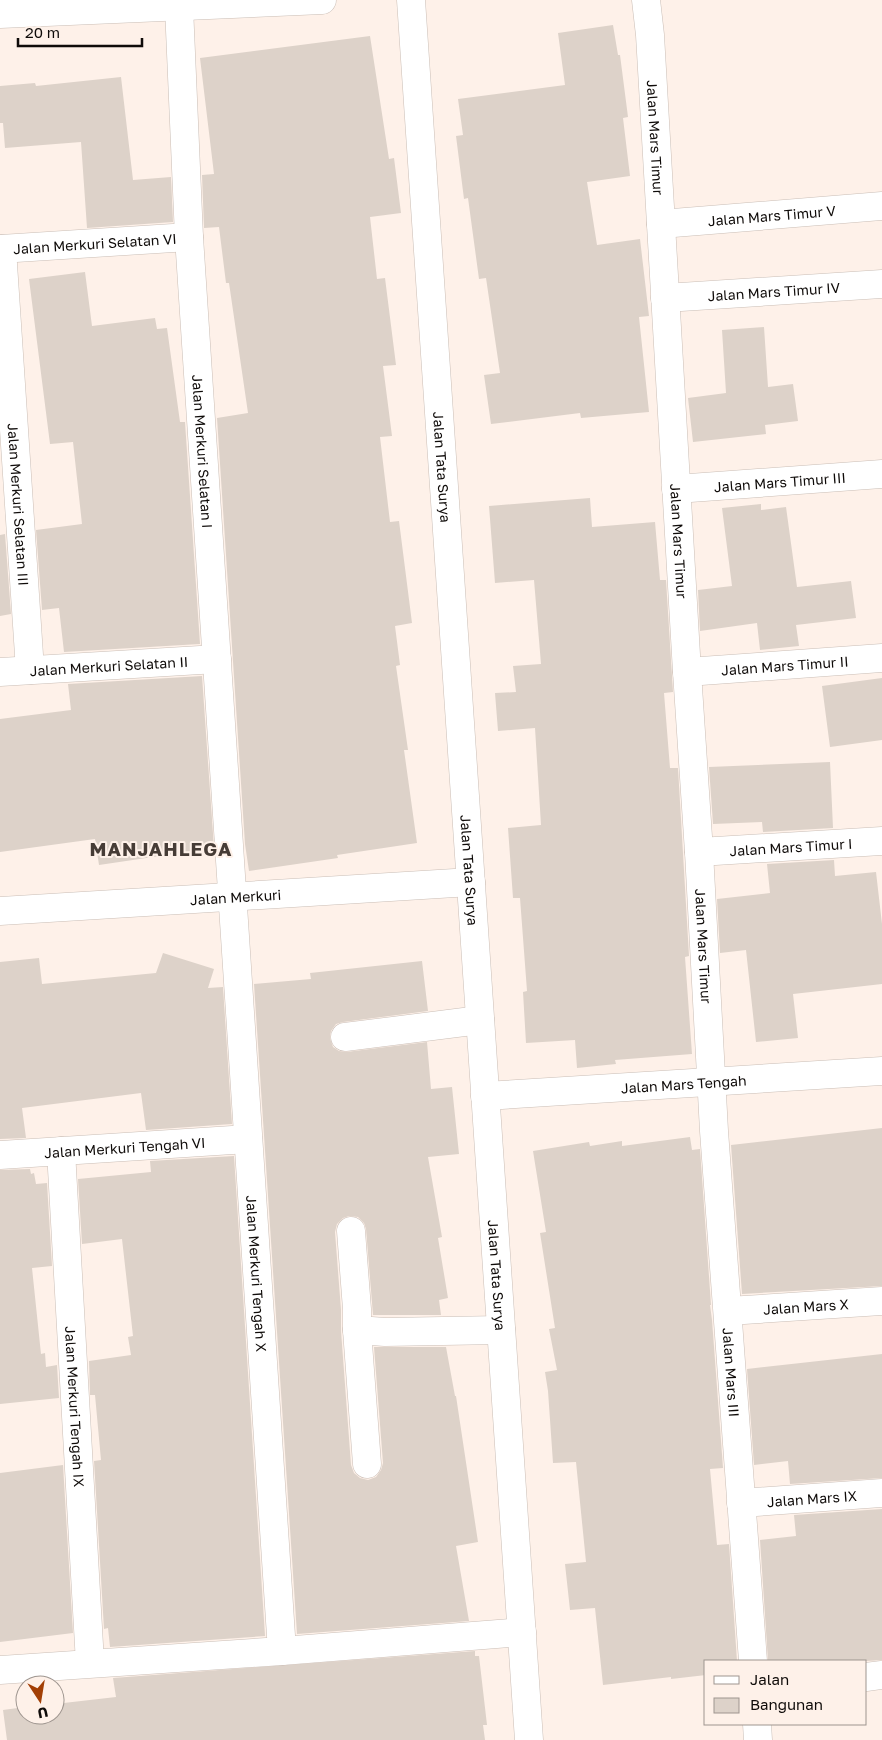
<svg xmlns="http://www.w3.org/2000/svg" width="882" height="1740" viewBox="0 0 882 1740" font-family="'Golos Text',sans-serif">
<rect width="100%" height="100%" fill="#fef1e9"/>
<path fill="#ddd2c9" d="M613 25 618 55H620L628 117 623 118 630 176 587 182 597 245 640 239 649 316 639 317 649 412 581 418 580 413 491 424 484 375 500 373 486 278 479 279 468 198 464 199 456 136 463 135 458 99 565 85 558 33Z
M370 36 389 159 394 158 401 213 370 217 377 279 385 278 396 365 383 366 392 436 380 437 390 522 399 521 412 623 395 626 400 665 396 666 408 750H404L417 843 337 855 338 858 249 871 245 844 217 418 248 413 229 283H226L219 227 204 228 202 175 214 174 200 58Z
M121 77 133 180 171 177 173 222 87 228 81 142 5 148 3 123H0V86L35 83 36 86Z
M85 272 92 326 155 318 157 329 167 328 180 422H185L200 644 64 652 59 608 42 610 36 530 82 524 73 442 50 444 29 279Z
M764 327 768 387 793 384 798 421 765 425 766 434 693 442 688 398 726 393 722 330Z
M590 498 592 527 655 522 660 580H666L673 692 664 693 670 768H678L689 956 685 957 692 1054 615 1060 616 1064 577 1068 575 1040 526 1043 523 992 527 991 520 898H513L508 828 541 825 535 728 498 731 495 693 516 692 513 666 541 664 534 580 495 583 489 506Z
M761 504V510L786 507 797 587 851 581 856 618 796 625 799 646 760 650 757 623 700 631 698 590 732 586 722 508Z
M5 534 11 614 0 616V535Z
M202 676 214 848 99 865 95 839 0 852V719L71 710 68 684Z
M882 678V740L830 747 822 686Z
M830 762 833 828 763 832 762 822 713 824 709 767Z
M834 860 835 876 876 872 882 924V984L793 994 798 1038 756 1042 746 950 720 953 717 899 770 893 767 864Z
M163 953 214 969 208 988 223 987 232 1124 146 1130 141 1093 22 1108 26 1138 0 1139V962L39 958 42 984 156 973Z
M422 961 428 1011 343 1022 336 1024 331 1031 330 1038 333 1047 339 1051 346 1052 427 1042 431 1089 452 1087 459 1154 428 1157 442 1237 438 1238 448 1298 439 1300 441 1315H373L366 1229 364 1223 358 1217 349 1216 343 1218 337 1224 335 1232 341 1310V1331L351 1465 354 1473 360 1478 368 1480 376 1477 381 1470 383 1463 374 1347H446L455 1396H456L478 1542 456 1546 469 1621 297 1634 254 984 311 979 310 973Z
M882 1128V1286L742 1294 731 1145Z
M690 1137 692 1150 700 1149 711 1305H710L712 1320 723 1468 710 1469 717 1545 729 1544 737 1661H706V1675L671 1679V1677L603 1685 595 1608 570 1610 565 1564 586 1562 576 1462 553 1463 548 1391 545 1372 557 1370 549 1329 555 1328 540 1233 546 1232 533 1151 589 1142 590 1146 622 1141V1146Z
M234 1156 265 1636 110 1647 108 1628 104 1629 94 1461 101 1460 95 1395H90L89 1361 131 1355 128 1337 133 1336 122 1239 82 1244 78 1179 151 1172 150 1161Z
M30 1169 31 1174 34 1173 36 1184 47 1183 52 1266 32 1268 41 1354 45 1353 46 1367 57 1365 59 1398 0 1404V1170Z
M882 1354V1478L790 1484 788 1461 754 1465 747 1369Z
M63 1465 73 1633 0 1642V1473Z
M882 1509V1660L866 1661H768L760 1540 796 1536 794 1515Z
M475 1651V1656H479L487 1725H483L485 1740H7L3 1710 25 1707V1715H55V1704L116 1697 113 1678Z"/>
<g fill="none" stroke-linecap="round" stroke-linejoin="round">
<defs>
<g id="minor">
<path id="s1" d="M646 0 650 35 687 672 699 852 714 1131 753 1661"/>
<path id="s2" d="M179 7 189 237 282 1651"/>
<path d="M0 14 322 0"/>
<path id="s3" d="M661 224 882 206"/>
<path id="s4" d="M0 249 189 237"/>
<path id="s5" d="M2 249 30 670"/>
<path id="s6" d="M665 298 882 284"/>
<path id="s7" d="M676 489 882 474"/>
<path id="s8" d="M0 672 217 659"/>
<path id="s9" d="M687 672 882 658"/>
<path id="s10" d="M699 852 882 841"/>
<path id="s11" d="M0 911 471 882"/>
<path d="M345 1037 480 1020"/>
<path id="s12" d="M485 1096 882 1071"/>
<path id="s13" d="M61 1151 90 1663"/>
<path id="s14" d="M0 1155 248 1139"/>
<path d="M351 1231 357 1309V1330L385 1332 501 1330"/>
<path id="s15" d="M728 1311 882 1301"/>
<path d="M357 1330 367 1464"/>
<path id="s16" d="M741 1503 882 1493"/>
<path d="M0 1670 282 1651 522 1632"/>
<path d="M866 1677 882 1675"/>
<path d="M757 1724 758 1740"/>
</g>
<g id="tertiary">
<path id="s17" d="M411 0 529 1740"/>
</g>
</defs>
<use href="#minor" stroke="#cabeb6" stroke-width="29"/>
<use href="#tertiary" stroke="#cabeb6" stroke-width="29"/>
<use href="#minor" stroke="#fff" stroke-width="28"/>
<use href="#tertiary" stroke="#fff" stroke-width="28"/>
</g>
<g text-anchor="middle" dominant-baseline="central" stroke-width="4" stroke-linejoin="round" paint-order="stroke">
<g font-size="14" fill="#0f0b09" stroke="#fef1e9">
<text stroke="none"><textPath href="#s1" startOffset="138">Jalan Mars Timur</textPath></text>
<text stroke="none"><textPath href="#s3" startOffset="111">Jalan Mars Timur V</textPath></text>
<text stroke="none"><textPath href="#s4" startOffset="95">Jalan Merkuri Selatan VI</textPath></text>
<text stroke="none"><textPath href="#s6" startOffset="109">Jalan Mars Timur IV</textPath></text>
<text stroke="none"><textPath href="#s2" startOffset="445">Jalan Merkuri Selatan I</textPath></text>
<text stroke="none"><textPath href="#s17" startOffset="468">Jalan Tata Surya</textPath></text>
<text stroke="none"><textPath href="#s7" startOffset="104">Jalan Mars Timur III</textPath></text>
<text stroke="none"><textPath href="#s5" startOffset="256">Jalan Merkuri Selatan III</textPath></text>
<text stroke="none"><textPath href="#s1" startOffset="542">Jalan Mars Timur</textPath></text>
<text stroke="none"><textPath href="#s8" startOffset="109">Jalan Merkuri Selatan II</textPath></text>
<text stroke="none"><textPath href="#s9" startOffset="98">Jalan Mars Timur II</textPath></text>
<text stroke="none"><textPath href="#s10" startOffset="92">Jalan Mars Timur I</textPath></text>
<text stroke="none"><textPath href="#s17" startOffset="872">Jalan Tata Surya</textPath></text>
<text stroke="none"><textPath href="#s11" startOffset="236">Jalan Merkuri</textPath></text>
<text stroke="none"><textPath href="#s1" startOffset="948">Jalan Mars Timur</textPath></text>
<text stroke="none"><textPath href="#s12" startOffset="199">Jalan Mars Tengah</textPath></text>
<text stroke="none"><textPath href="#s14" startOffset="125">Jalan Merkuri Tengah VI</textPath></text>
<text stroke="none"><textPath href="#s2" startOffset="1269">Jalan Merkuri Tengah X</textPath></text>
<text stroke="none"><textPath href="#s17" startOffset="1278">Jalan Tata Surya</textPath></text>
<text stroke="none"><textPath href="#s15" startOffset="78">Jalan Mars X</textPath></text>
<text stroke="none"><textPath href="#s1" startOffset="1375">Jalan Mars III</textPath></text>
<text stroke="none"><textPath href="#s13" startOffset="256">Jalan Merkuri Tengah IX</textPath></text>
<text stroke="none"><textPath href="#s16" startOffset="71">Jalan Mars IX</textPath></text>
</g>
<g font-size="19" font-weight="bold" letter-spacing="1" fill="#463c36" stroke="#fef1e9">
<text x="161" y="848">MANJAHLEGA</text>
</g>
</g>
<rect x="704" y="1660" width="162" height="65" fill="#fef1e9" stroke="#9e958f"/>
<rect x="714" y="1676" width="25" height="8" fill="#ffffff" stroke="#9e958f"/>
<text x="750" y="1685" font-size="15" fill="#0f0b09">Jalan</text>
<rect x="714" y="1698" width="25" height="15" fill="#ddd2c9" stroke="#9e958f"/>
<text x="750" y="1710" font-size="15" fill="#0f0b09">Bangunan</text>
<g transform="translate(40 1700) rotate(168)"><circle r="24" fill="#fef1e9" stroke="#9e958f"/>
<path d="M0-4L9 19L0 12L-9 19Z" fill="#a23f05"/>
<text y="-8" font-size="14" font-weight="bold" text-anchor="middle" fill="#0f0b09">U</text>
</g>
<path d="M18 38v8h124v-8" fill="none" stroke="#0f0b09" stroke-width="2.5"/>
<text x="25" y="38" font-size="15" fill="#0f0b09" stroke="#fef1e9" stroke-width="4" paint-order="stroke">20 m</text>
</svg>
